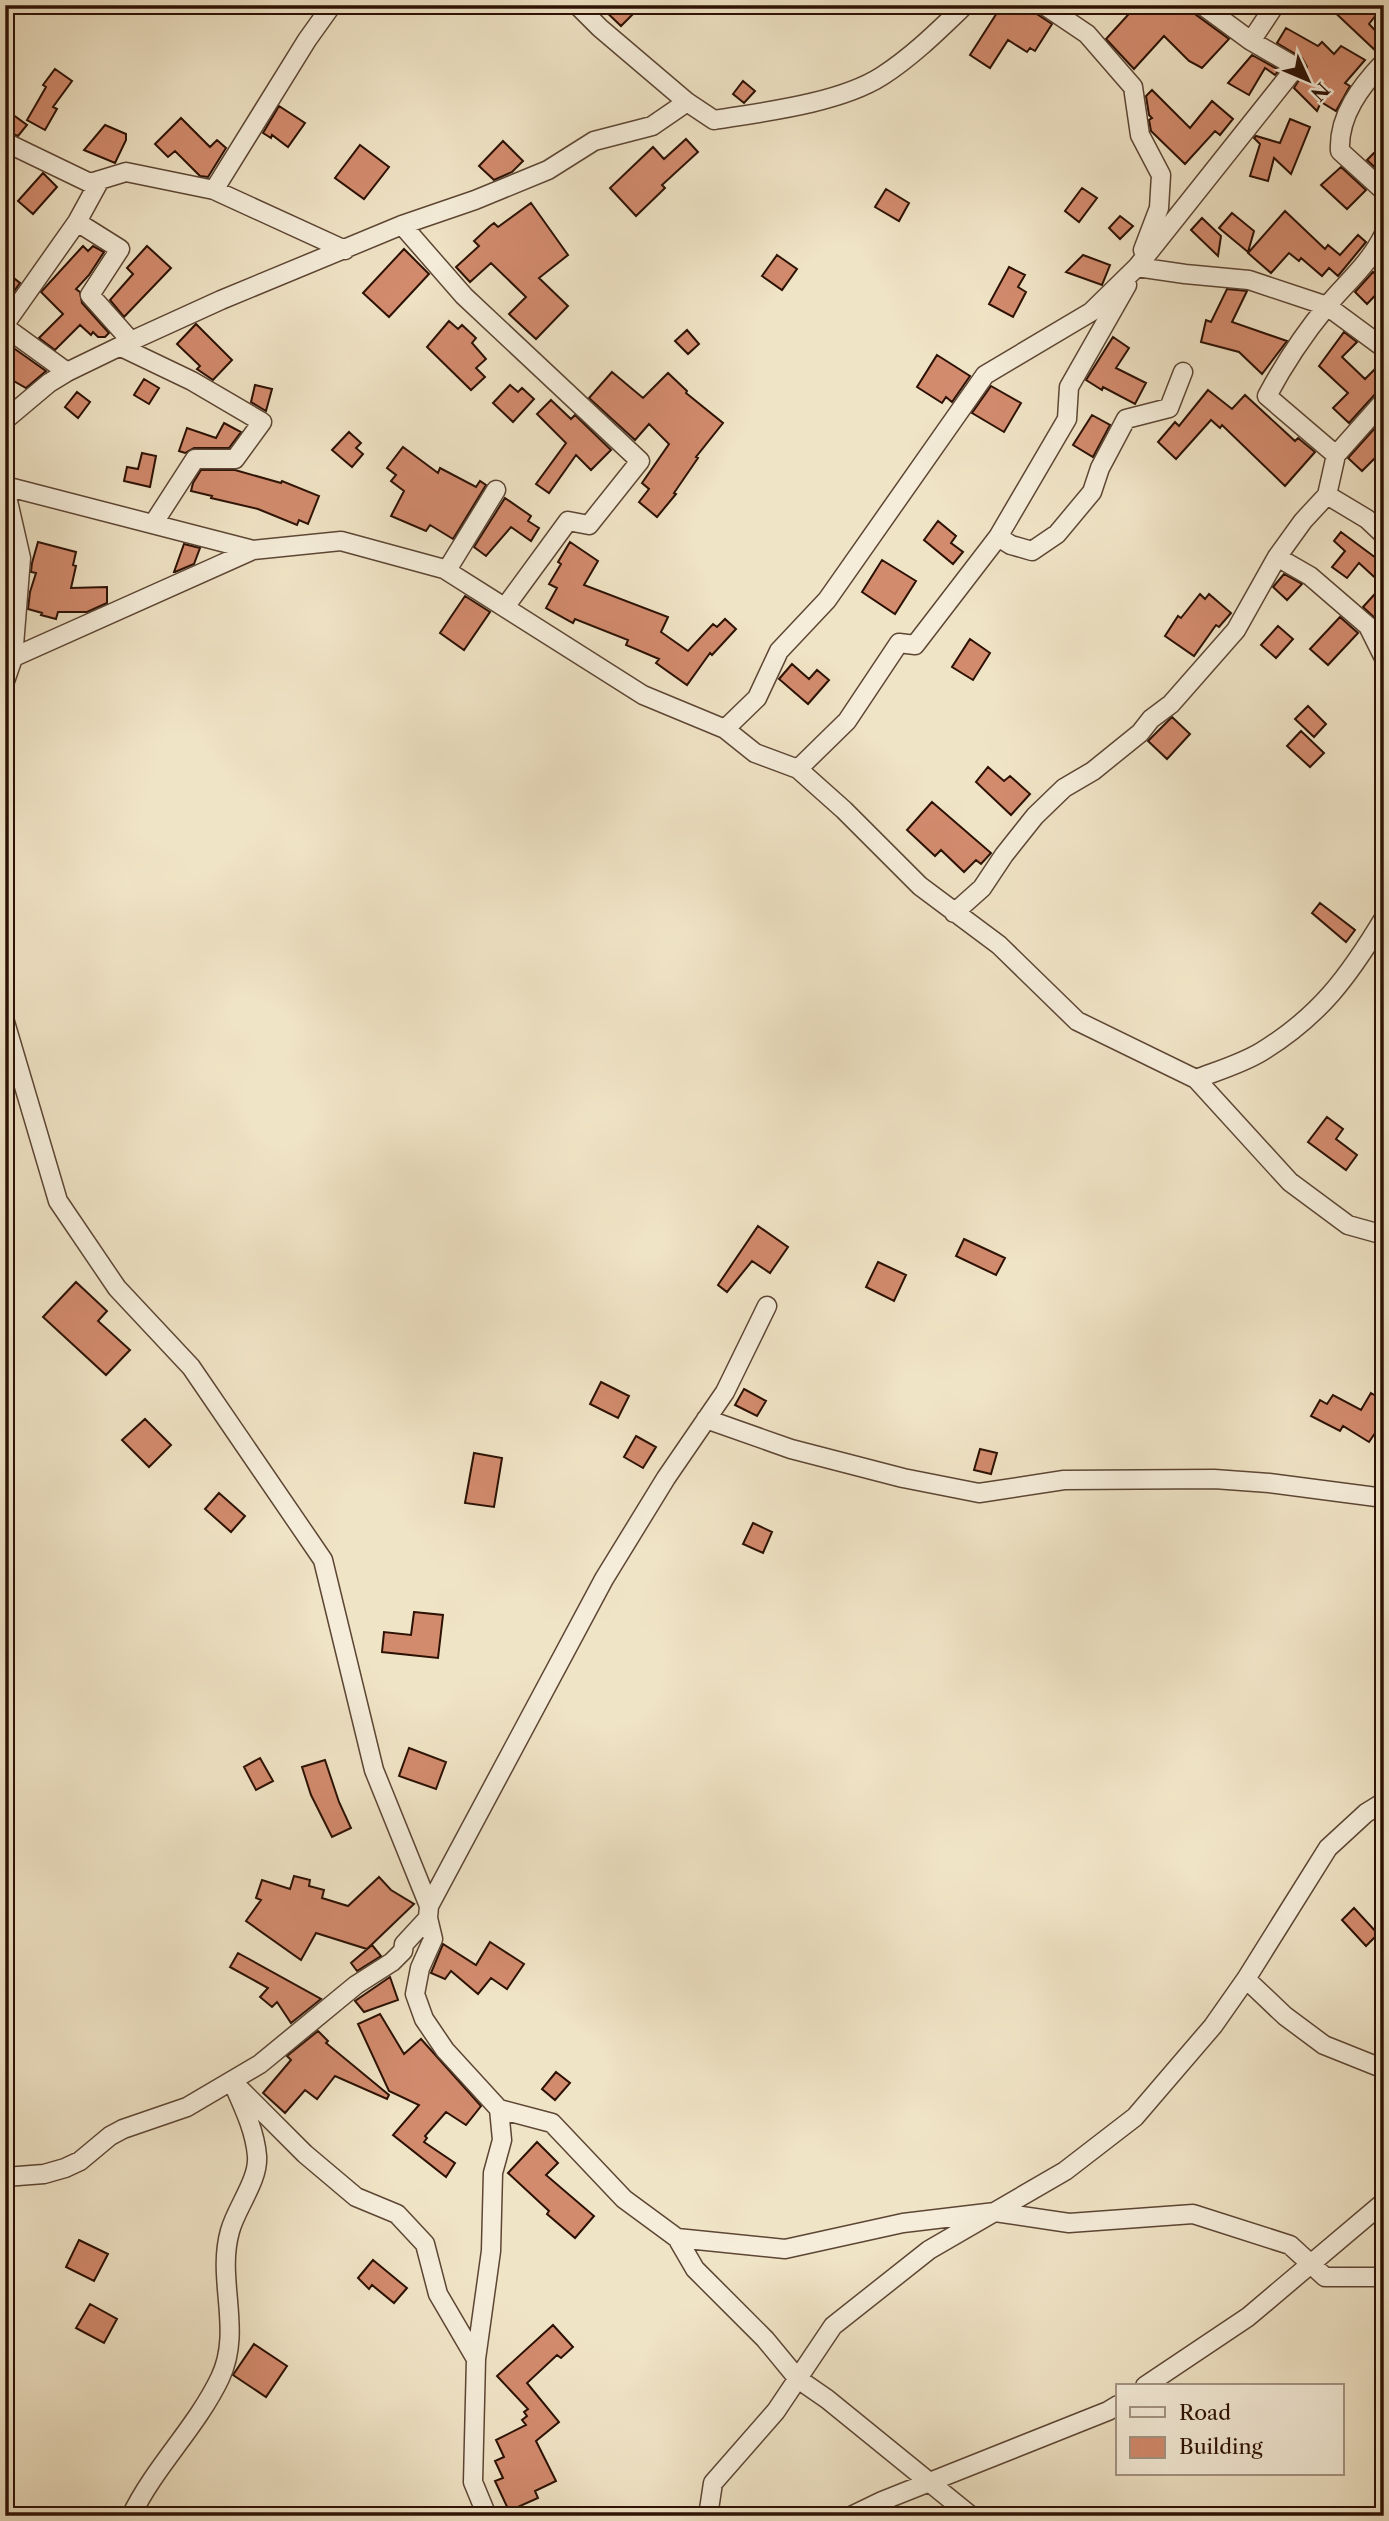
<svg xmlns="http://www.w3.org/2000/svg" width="1389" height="2521" viewBox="0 0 1389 2521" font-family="'Libre Caslon Text',serif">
<rect width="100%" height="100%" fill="#f0e4c6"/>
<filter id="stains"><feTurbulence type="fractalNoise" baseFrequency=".00286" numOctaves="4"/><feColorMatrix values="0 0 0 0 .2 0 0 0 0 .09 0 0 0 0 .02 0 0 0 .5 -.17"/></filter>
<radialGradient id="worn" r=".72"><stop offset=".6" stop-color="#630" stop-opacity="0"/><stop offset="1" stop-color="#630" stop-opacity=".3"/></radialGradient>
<path fill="#d38b6e" stroke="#2c1104" stroke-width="2" d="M599 5H642L621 26Z
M1002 5H1033L1037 14 1052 24 1035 51 1030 48 1027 52 1008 40 990 68 970 55Z
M1137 5H1191L1195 14 1229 39 1202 68 1189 61 1164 36 1134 69 1106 39Z
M1327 5H1384L1369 24 1384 40V51L1378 53Z
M1286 28 1318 46 1322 42 1334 54 1341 46 1365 60 1345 83 1350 86 1336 111 1321 102 1317 111 1294 88 1307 67 1302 58 1277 43Z
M1252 55 1279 70 1275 75 1265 68 1249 95 1228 83Z
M55 69 72 81 53 107 57 109 45 130 27 120 46 87 43 85Z
M743 81 755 91 744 103 733 94Z
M1152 90 1190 128 1212 101 1233 119 1220 135 1215 131 1185 164 1151 131 1149 120 1152 118 1149 115 1146 96Z
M279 106 305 123 288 147 272 135 271 138 263 133Z
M5 109 27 125 18 136 5 131Z
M181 118 210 147 217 140 226 148 208 177 200 176 175 151 168 157 155 144Z
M1290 119 1310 127 1291 174 1274 158 1268 181 1250 176 1260 144 1254 138 1256 136 1280 143Z
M105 125 126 134V140L115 163 84 150Z
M686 139 698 152 662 185 665 188 636 216 610 188 653 147 664 159Z
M503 141 523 161 512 172 494 180 479 166Z
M360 145 389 167 364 199 335 178Z
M1374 153 1384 156 1382 174 1367 160Z
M1341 167 1366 190 1347 209 1321 185Z
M43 173 57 187 33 214 18 201Z
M1082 188 1097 198 1079 222 1065 211Z
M886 189 909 203 899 221 875 207Z
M531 203 568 255 539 278 568 306 536 339 509 314 526 297 491 263 470 282 456 267 479 246 474 241 490 226 494 223 498 227Z
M1285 211 1325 249 1328 245 1340 255 1358 235 1366 242 1338 276 1329 268 1322 276 1301 258 1299 261 1289 253 1271 273 1248 253Z
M1232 213 1254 231 1248 252 1219 228Z
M1120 216 1133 226 1120 239 1109 228Z
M1202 218 1221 236 1218 256 1191 230Z
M83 246 88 251 93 246 104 252 89 275 76 289 80 292 82 303 109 333 105 337H98L93 332 91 335 80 325 55 350 39 338 63 314 41 292Z
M147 246 171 268 124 317 110 300 133 274 127 268Z
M404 249 429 274 389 317 363 293Z
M777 255 797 269 782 290 762 276Z
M1083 255 1110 265 1102 285 1066 272Z
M1009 267 1025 275 1018 287 1026 292 1013 317 989 304Z
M5 271 20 283 5 304Z
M1373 272 1384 282V286L1367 304 1355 292Z
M1227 289 1247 291 1232 322 1287 341 1262 374 1239 352 1201 342 1206 320 1211 322Z
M449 321 458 329 462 325 476 338 472 343 486 359 476 368 485 377 471 390 427 347Z
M196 324 232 360 213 380 197 369 200 366 177 344Z
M687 330 699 344 688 354 675 341Z
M1344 332 1357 342 1342 357 1365 379 1384 360V390L1376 393 1349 423 1333 408 1348 393 1319 366Z
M1113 337 1129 348 1116 368 1146 383 1135 404 1103 387 1102 390 1086 380Z
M5 342 46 371 26 388 5 376Z
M937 355 970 376 952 402 946 397 942 403 917 387Z
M612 372 643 398 668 373 687 391 686 393 723 423 696 457 698 458 674 493 676 494 657 517 639 502 649 489 642 483 669 444 649 424 635 440 589 398Z
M144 379 159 388 149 404 134 395Z
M255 385 272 389 266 411 251 402Z
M510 385 518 392 522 388 534 399 513 422 493 403Z
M991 386 1021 403 1004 432 972 413Z
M1208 390 1232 409 1245 395 1295 441 1298 438 1315 452 1285 486 1222 425 1220 428 1211 420 1176 459 1158 442 1175 422 1179 426Z
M77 392 90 402 78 418 65 407Z
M551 400 571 419 575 415 611 450 591 470 576 455 549 493 536 484 566 443 537 414Z
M1092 415 1110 425 1093 457 1073 445Z
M1384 418V449L1362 471 1348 458Z
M224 423 241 432 229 448H194L185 453 179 451 187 428 216 438Z
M349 432 361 443 356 448 363 454 352 467 332 450Z
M403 447 438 473 440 468 476 487 480 481 486 485 453 539 430 525 426 531 391 516 404 491 391 481 396 475 387 468Z
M142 453 156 456 150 487 124 481 127 467 138 469Z
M201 470H235L281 483 282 481 319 496 308 524 299 520 297 525 258 509 211 498 212 496 191 491 193 483Z
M505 498 531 516 528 521 539 528 531 541 511 527 486 556 474 547Z
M938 521 956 536 951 543 963 552 953 564 924 540Z
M1341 532 1384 564V612L1377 620 1363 607 1383 585 1359 563 1347 578 1332 567 1345 551 1334 541Z
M38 542 76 552 73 565 76 566 71 588 107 587V603L87 612H58L56 619 41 615 42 613 28 609 30 592 36 573 31 572 32 563Z
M570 542 598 561 584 585 668 617 661 632 688 651 713 624 717 627 725 619 736 629 712 655 710 653 687 685 656 663 659 659 626 645 628 640 575 619 573 623 546 608 557 588 549 584 561 564 558 562Z
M184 544 200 548 194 564 175 572H174Z
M882 560 916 581 895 614 862 592Z
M1284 574 1302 584 1287 600 1273 587Z
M1200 594 1205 599 1209 594 1231 613 1219 627 1216 625 1194 656 1165 636 1178 616 1181 618Z
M465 596 490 612 464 650 440 633Z
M1340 617 1358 633 1328 665 1310 649Z
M1278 626 1293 639 1276 658 1261 645Z
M970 639 990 653 973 680 952 667Z
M792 664 809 679 817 670 829 680 808 704 779 679Z
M1308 706 1326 724 1314 737 1295 719Z
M1172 717 1190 734 1167 759 1148 741Z
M1301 731 1324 753 1310 767 1287 746Z
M988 767 1004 781 1010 776 1030 794 1011 815 976 782Z
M932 802 991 853 981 864 976 860 964 872 941 850 935 856 907 830Z
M1320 903 1355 930 1346 942 1312 913Z
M1327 1117 1343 1129 1336 1139 1357 1155 1346 1170 1308 1142Z
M758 1226 788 1247 770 1273 752 1261 727 1292 718 1285Z
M964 1239 1005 1258 996 1275 956 1256Z
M878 1262 906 1275 894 1301 866 1287Z
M76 1282 107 1311 98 1321 130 1350 106 1375 43 1317Z
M601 1382 629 1396 618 1418 590 1404Z
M744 1389 766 1401 757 1416 735 1405Z
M1371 1393 1384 1401V1420L1369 1442 1343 1426 1340 1431 1311 1416 1320 1400 1327 1404 1333 1395 1361 1410Z
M145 1419 171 1445 149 1467 122 1440Z
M636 1436 656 1447 643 1468 624 1457Z
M980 1449 997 1453 991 1474 974 1470Z
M474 1453 502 1458 494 1507 465 1503Z
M219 1493 245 1516 231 1532 205 1509Z
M753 1523 772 1532 763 1553 743 1544Z
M414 1612 443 1615 438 1658 382 1652 384 1632 411 1635Z
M409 1748 446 1762 436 1789 399 1776Z
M260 1758 273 1781 256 1790 244 1767Z
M325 1760 339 1802 351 1828 332 1837 311 1795 302 1767Z
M294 1876 310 1880 309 1886 324 1890 322 1898 348 1906 379 1877 391 1890 414 1904 367 1949 316 1933 301 1960 246 1921 261 1900 256 1898 262 1880 290 1889Z
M1354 1908 1378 1934 1366 1946 1342 1920Z
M490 1942 524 1964 507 1989 491 1978 478 1994 451 1971 445 1979 431 1973 443 1944 476 1965Z
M372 1945 381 1956 357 1971 351 1963Z
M238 1953 321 1999 291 2023 277 2002 272 2007 260 1997 268 1988 230 1967Z
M390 1977 398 2000 364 2012 355 2001Z
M380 2014 404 2054 421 2039 481 2106 466 2125 446 2112 425 2136 427 2138 424 2142 455 2163 446 2177 393 2135 419 2105 389 2091 358 2024Z
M318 2031 328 2041 326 2043 389 2095 387 2099 335 2076 317 2099 305 2090 285 2113 263 2093 291 2060 287 2056Z
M556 2072 570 2083 555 2100 542 2089Z
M537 2142 558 2163 546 2175 594 2216 575 2238 547 2214 549 2211 508 2173Z
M79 2240 108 2254 94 2281 66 2267Z
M373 2260 407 2288 394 2303 372 2285 369 2289 358 2278Z
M90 2304 117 2319 104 2343 76 2328Z
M553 2325 573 2347 561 2358 557 2355 527 2383 559 2422 536 2441 556 2481 535 2491 538 2498 509 2511 495 2481 503 2478 495 2461 504 2457 496 2440 526 2425 522 2420 527 2416 524 2412 528 2409 497 2376Z
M254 2344 287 2366 266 2397 233 2375Z"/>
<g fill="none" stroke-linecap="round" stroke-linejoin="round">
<defs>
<path id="minor" d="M577 5 600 28 687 102
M1044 5 1087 34 1133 87 1140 135 1161 175 1159 208 1143 250
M5 9 8 5
M1251 41 1275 5
M1384 62C1361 86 1338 116 1340 151L1384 191
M5 142 90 183 126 172 214 190 345 250
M214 190 307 40 332 5
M77 222 120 249 90 295 131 341
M402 225 464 296 640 461 589 525 568 521 505 607
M1137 267 1185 274 1249 280 1327 306 1384 348
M5 324 77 222 100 180
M5 327 67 372
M121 347 192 381 262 422 235 459H195L153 524
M5 420 49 383 67 372 131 341 221 300 402 225 475 200 548 170 594 141 652 126 687 102 714 120C764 112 840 103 882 76 913 56 939 30 965 5
M1336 455 1384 401
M5 486 253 550
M5 488 21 558 13 658 5 681
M1327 495 1367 519 1384 535
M998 537 1011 545 1032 551 1057 534 1092 492 1100 468 1126 419 1169 408 1183 372
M1277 557 1310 576 1368 626 1384 658
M447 570 496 490
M5 661 253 550 341 541 444 569 643 695 725 729 755 753 798 769 844 810 920 886 999 945 1077 1021 1196 1079 1290 1182 1348 1225 1384 1235
M725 729 757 698 779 651 827 600 985 375 1091 312 1137 267 1296 67 1251 41 1202 5
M798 769 847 721 899 643 915 645 998 537 1067 419 1069 387 1127 285
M954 913 982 888 1004 855 1035 816 1064 788 1093 771 1140 733 1151 719 1171 704 1236 630 1277 557 1303 521 1327 495 1336 455 1267 396C1284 364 1304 334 1327 306 1347 282 1370 263 1384 234
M5 1022 58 1201 117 1288 191 1367 323 1560 374 1770 429 1906 428 1918 433 1939 420 1968 415 1994 424 2019 445 2050 499 2109 552 2123 624 2199 677 2238 695 2269 765 2339 798 2379 827 2399 971 2516
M1196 1079C1217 1071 1241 1064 1261 1052 1320 1016 1349 976 1384 918
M706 1419 791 1449 903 1478 979 1493 1064 1480 1214 1479 1269 1483 1384 1498
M429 1906 604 1579 666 1478 725 1392 767 1306
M1246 1979 1285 2016 1324 2045 1384 2069
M5 2177 44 2174 65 2168 80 2161 110 2136 123 2129 187 2107 260 2064 356 1985 392 1962 403 1951 404 1944 428 1918
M677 2238 785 2249 903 2223 995 2212 1069 2223 1193 2214 1290 2245 1325 2277H1384
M476 2359 473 2482 487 2516
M1145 2386 1248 2317 1384 2202
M131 2516C155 2466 196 2428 220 2378 243 2330 216 2280 230 2231 236 2208 259 2180 257 2156 255 2130 242 2104 232 2081L305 2154 356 2197 397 2214 425 2244 438 2294 476 2359 491 2251 493 2173 502 2140 499 2109
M708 2516 713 2483 776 2411 833 2326 929 2250 1065 2171 1135 2117 1213 2026 1246 1979 1328 1848 1366 1813 1384 1802
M851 2516 882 2501 1108 2411 1118 2405"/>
</defs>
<use href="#minor" stroke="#5d4634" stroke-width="21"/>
<use href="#minor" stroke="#f5edda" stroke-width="18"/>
</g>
<rect width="1389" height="2521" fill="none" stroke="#f0e4c6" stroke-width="28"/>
<rect x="7" y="7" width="1375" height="2507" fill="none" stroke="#2c1104" stroke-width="3.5"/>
<rect x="14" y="14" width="1361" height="2493" fill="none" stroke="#2c1104" stroke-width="2"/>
<rect x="1116" y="2384" width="228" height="91" fill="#f5edda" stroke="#a59584" stroke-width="2"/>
<rect x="1130" y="2407" width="35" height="10" fill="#f5edda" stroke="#a59584" stroke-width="2"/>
<text x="1179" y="2420" font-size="21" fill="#2c1104">Road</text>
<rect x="1130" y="2437" width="35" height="21" fill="#d38b6e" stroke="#a59584" stroke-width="2"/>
<text x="1179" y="2454" font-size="21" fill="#2c1104">Building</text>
<g transform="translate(1308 80) rotate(134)" stroke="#f5edda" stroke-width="5" paint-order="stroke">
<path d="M0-5L12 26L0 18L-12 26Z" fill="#2c1104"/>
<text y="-10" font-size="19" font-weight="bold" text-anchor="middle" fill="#2c1104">N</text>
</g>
<rect width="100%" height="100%" filter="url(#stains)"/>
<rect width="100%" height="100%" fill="url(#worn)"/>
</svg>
